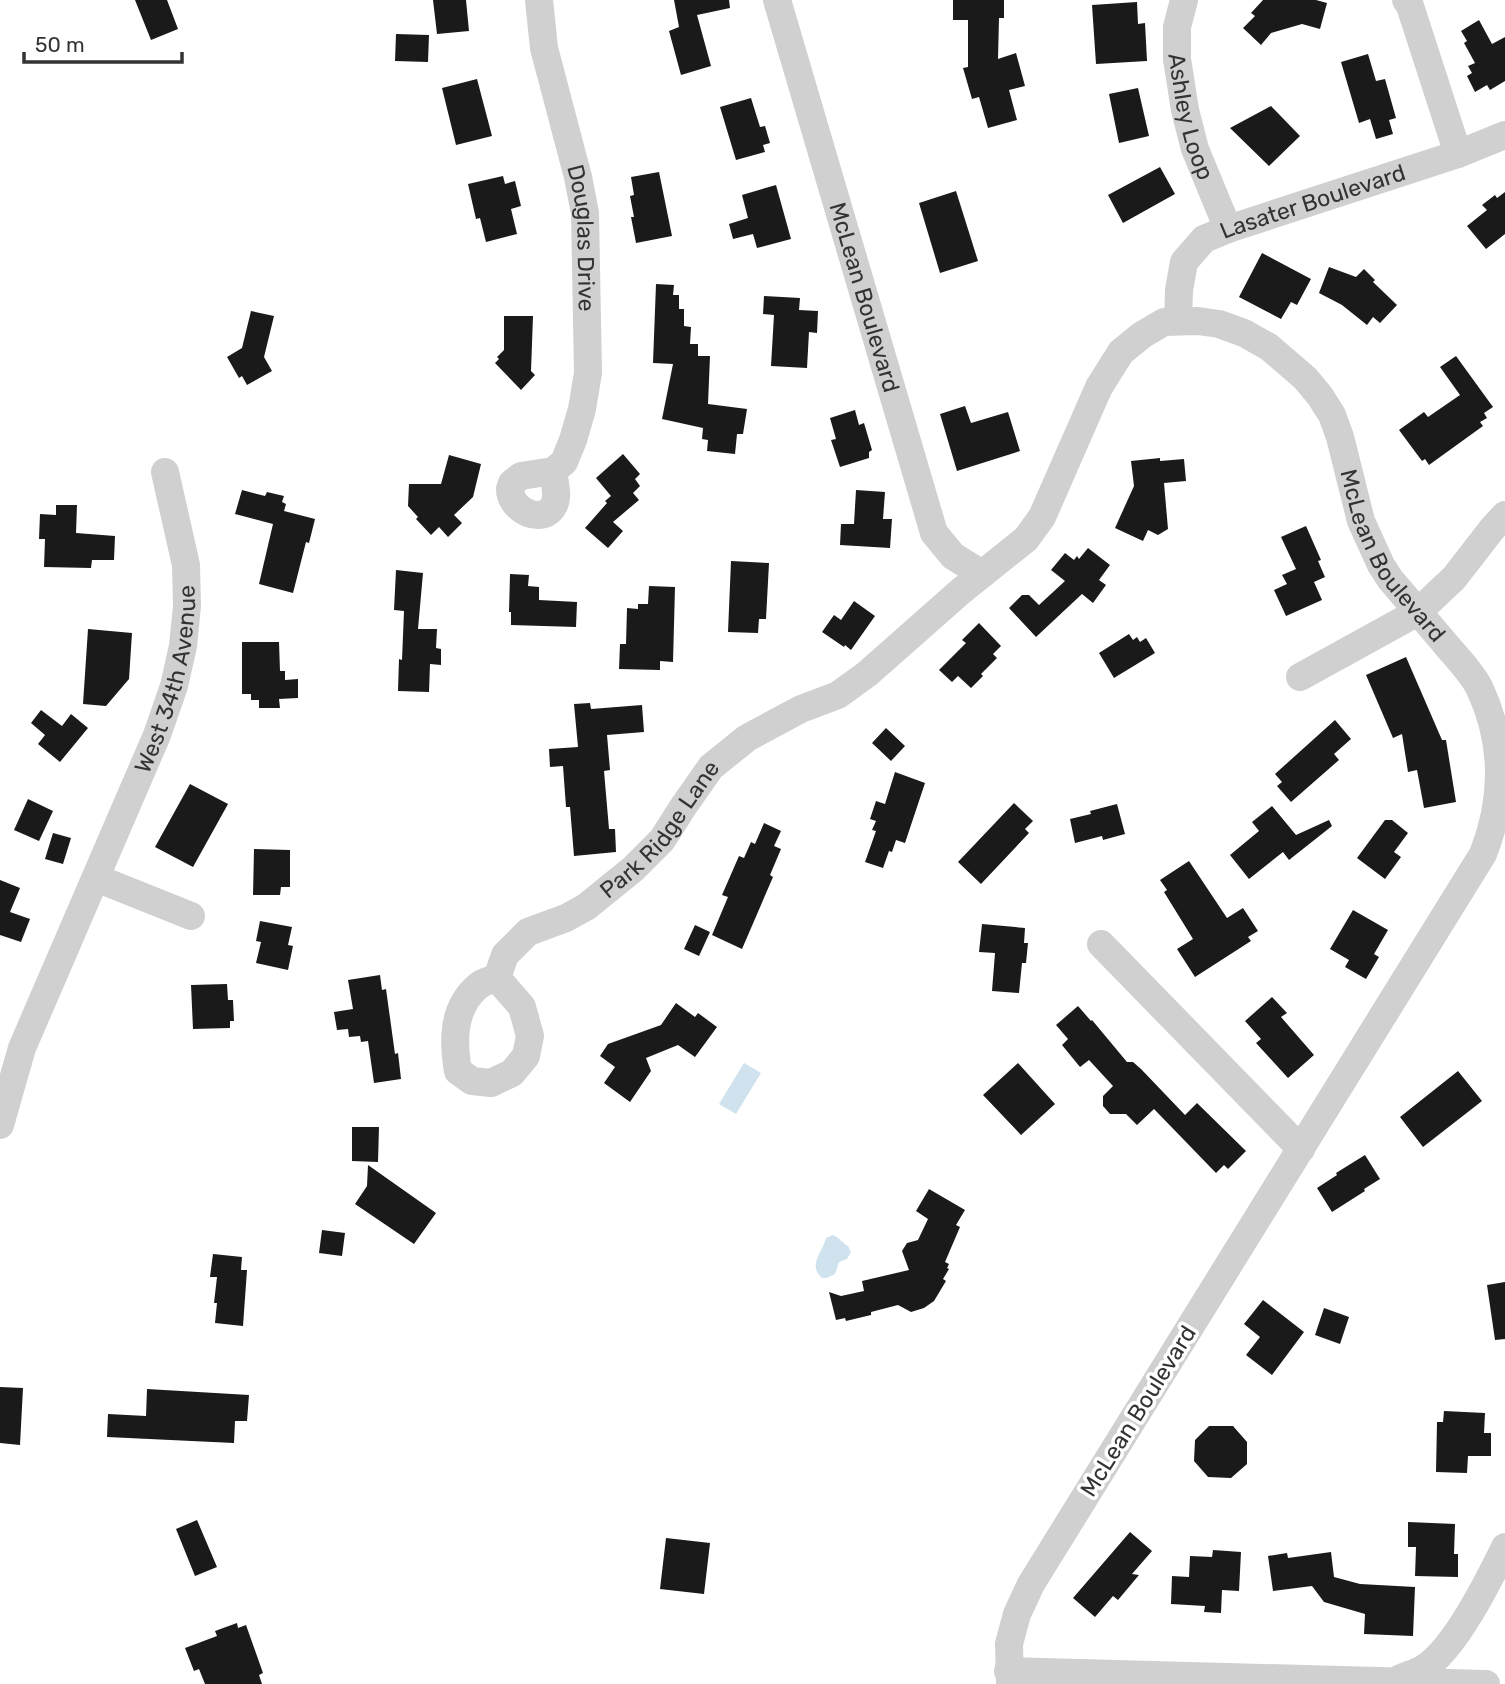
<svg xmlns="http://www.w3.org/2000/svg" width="1505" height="1684" viewBox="0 0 1505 1684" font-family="Rubik,sans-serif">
<rect width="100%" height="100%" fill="#fff"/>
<path fill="#cfe2ee" d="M744 1063 761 1073 736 1114 719 1104Z
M833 1235C839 1237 842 1243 848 1246L851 1252 847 1259 839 1262 835 1274 827 1278H822C808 1265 821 1255 826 1238Z"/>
<path fill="#1a1a1a" d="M135 0H167L178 29 151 40Z
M433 0H466L469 31 437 34Z
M674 0H729L730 8 697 15 711 66 681 75 669 31 679 27Z
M953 0H1004V18H999L998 59 1016 53 1025 86 1009 90 1017 120 988 128 979 97 972 99 963 68 968 67V20H953Z
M1263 0H1316L1327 3 1320 29 1302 24 1271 33 1261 45 1243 28 1255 16 1251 13Z
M1137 2 1138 24 1145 23 1147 61 1096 64 1092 5Z
M1479 20 1492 44 1505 37V81L1490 90 1487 85 1475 92 1467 76 1472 73 1468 66 1475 63 1464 43 1467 41 1461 31Z
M396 34 429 35 428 62 395 61Z
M1368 54 1376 81 1385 79 1396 118 1389 120 1393 134 1376 139 1370 119 1359 123 1341 62Z
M477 79 492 136 456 145 442 88Z
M1138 88 1149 136 1119 143 1109 94Z
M751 98 760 127 765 126 770 143 763 145 765 152 736 160 720 107Z
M1271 106 1300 136 1269 166 1230 128Z
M1160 167 1175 194 1123 223 1108 195Z
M659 172 672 236 636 243 631 217H634L630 196 634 195 631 177Z
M503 176 505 184 515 181 521 206 511 209 517 234 486 242 480 218 476 219 468 184Z
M776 185 791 239 757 248 753 234 733 239 729 224 748 218 742 195Z
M956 191 978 261 940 273 919 203Z
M1505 192V234L1486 249 1467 226 1487 210 1482 205 1495 195 1497 198Z
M1262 253 1311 279 1297 305 1291 302 1281 319 1239 297Z
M1329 267 1356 277 1364 269 1375 280 1373 282 1397 305 1380 323 1373 317 1367 325 1342 305 1319 293Z
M656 284 674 285 673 295H679V309H684V326L691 327 690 344H698V356H710L708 404 747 409 743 434H737L735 454 707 451 708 440 702 439 703 428 662 419 673 364 653 363Z
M764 296 800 298 799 310 818 311 817 333 809 332 807 368 771 366 774 315 763 314Z
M251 311 274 316 264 357 272 371 247 385 242 376 239 378 227 357 242 348Z
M504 316H533L531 371 535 375 521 390 495 363 499 359 497 357 504 350Z
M1456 356 1493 407 1484 413 1487 418 1480 422 1483 426 1429 465 1425 459 1422 461 1399 430 1424 412 1428 417 1460 395 1440 367Z
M965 406 971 423 1008 412 1020 451 957 471 940 414Z
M855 410 859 425 864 423 872 450 869 452V458L840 467 831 440 836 439 830 418Z
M623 454 640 474 635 479 640 486 633 493 639 500 613 522 623 531 608 548 585 528 607 503 605 501 611 496 596 478Z
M449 455 481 464 473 497 454 515 462 523 448 537 439 527 431 535 416 519 418 517 408 506 409 484H441Z
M1160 458V461L1184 459 1186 481 1164 483 1168 529 1158 535 1148 530 1143 541 1115 528 1134 486 1131 461Z
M242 490 265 496 267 492 284 496 282 502 286 504 284 511 315 519 309 543 306 542 293 593 259 584 273 524 235 514Z
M856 490 885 492 883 519H892L890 548 840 545 841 524H854Z
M56 505H77L76 533 115 536 114 560H92L91 568 44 567 45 539H39L40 514 56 515Z
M1306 526 1321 560 1318 561 1325 577 1314 582 1322 600 1286 616 1274 590 1287 584 1282 575 1296 569 1281 537Z
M1088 548 1110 565 1099 580 1106 585 1093 603 1082 594 1036 637 1009 608 1022 595H1029L1039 605 1065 581 1051 570 1065 553 1074 560 1077 556 1079 559Z
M731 561 769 563 766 619H759L758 633 728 632Z
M396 570 423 573 418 629H437L436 648 441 649V665L430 664 429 692 398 691 399 659 402 660 404 611 394 610Z
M510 574 529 575 528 586 539 587V600L577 602 576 627 511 625V612H509Z
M649 586 675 587 673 662 660 661V670L619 669 620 644H626L627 608 638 609V604H648Z
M854 601 875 616 851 650 845 645 844 647 822 632 834 615 841 620Z
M979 623 1001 646 993 654 997 658 981 674 983 676 971 688 958 676 952 682 939 670 966 643 962 640Z
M88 629 132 633 129 679 106 706 83 704Z
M1129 634 1133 640 1137 637 1140 642 1146 638 1155 653 1114 678 1099 653Z
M242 642H279L280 671H285V680L298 679V698L279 699 280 708H259V700H251V694H242Z
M1406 657 1442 740H1446L1456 802 1424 808 1417 770 1408 772 1402 734 1393 738 1366 675Z
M590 703 591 709 642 705 644 732 607 735 610 770 604 771 609 829H615L616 852 574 856 570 807H566L563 766 550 767 549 749 578 747 574 704Z
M41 710 62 726 71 714 88 728 60 762 38 744 45 735 31 723Z
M1335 720 1351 739 1334 754 1339 760 1291 802 1277 786 1282 782 1275 774Z
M886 728 905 746 891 761 872 743Z
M895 772 925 783 905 843 896 840 892 852 889 851 883 868 865 862 876 831 872 830 876 821 870 819 876 801 885 804Z
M190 784 228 804 193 867 155 847Z
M28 799 53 811 39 841 14 830Z
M1014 803 1033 821 1025 829 1029 833 981 884 958 862Z
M1117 804 1125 834 1103 840 1102 836 1075 843 1070 819 1091 814 1090 811Z
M1272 806 1296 835 1329 820 1332 826 1289 860 1283 852 1249 879 1230 855 1259 831 1252 822Z
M1385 820H1392L1408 833 1394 852 1401 857 1385 879 1357 858Z
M764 823 781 831 774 846 781 849 770 875 773 877 742 949 712 935 728 897 722 895 739 856 744 858 751 842 755 844Z
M53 833 71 838 63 864 45 859Z
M254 849 290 850V887H281L280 895H253Z
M1189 861 1227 918 1243 908 1258 931 1248 937 1251 941 1195 977 1177 949 1193 939 1164 892 1167 890 1160 880Z
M0 880 20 888 10 912 30 919 21 942 0 935Z
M1353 910 1388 930 1374 954 1379 957 1366 979 1345 967 1349 960 1330 949Z
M260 921 292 927 288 945 293 946 288 970 256 963 261 942 256 941Z
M982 924 1025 928 1024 943H1028L1026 963H1022L1019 993 992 991 995 953 979 952Z
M695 925 710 932 699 956 684 949Z
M380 975 382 990 386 989 395 1054 398 1053 401 1079 374 1083 368 1041 361 1042 360 1036 349 1037 348 1029 337 1030 334 1012 353 1009 348 980Z
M227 984 228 1000H233L234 1021H230V1028L193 1029 191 985Z
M1272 997 1287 1013 1281 1017 1314 1055 1288 1078 1256 1043 1261 1039 1245 1021Z
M676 1003 695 1017 698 1013 717 1027 695 1057 678 1045 646 1058 651 1071 630 1102 604 1083 615 1067 600 1056 608 1044 661 1025Z
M1078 1006 1091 1021 1092 1020 1127 1062H1133L1141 1069 1185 1115 1197 1103 1246 1151 1228 1169 1224 1165 1216 1173 1154 1109 1137 1125 1126 1114H1110L1103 1106V1096L1113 1086 1089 1060 1080 1067 1062 1045 1068 1039 1056 1025Z
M1018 1063 1055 1104 1021 1135 983 1095Z
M1458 1071 1482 1101 1423 1147 1400 1117Z
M352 1127H379L378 1162 352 1161Z
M1365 1155 1380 1179 1364 1189 1365 1191 1332 1212 1317 1188 1337 1175 1336 1173Z
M368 1165 436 1213 414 1244 355 1204 367 1186Z
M929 1189 965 1210 956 1225 960 1227 945 1262 949 1264 947 1268 949 1269 943 1279 946 1281 934 1301 924 1308 911 1312 898 1305 871 1312V1315L846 1321 845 1318 836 1320 829 1292 841 1296 864 1291 862 1281 909 1270 902 1251 907 1243 918 1240 928 1219 916 1211Z
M322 1230 345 1233 342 1256 319 1253Z
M213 1254 242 1257 241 1270H247L243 1326 215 1323 217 1303H214L217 1277H210Z
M1505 1282V1339L1495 1340 1487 1285Z
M1263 1300 1304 1332 1272 1375 1246 1355 1260 1337 1244 1324Z
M1324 1308 1349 1317 1340 1344 1315 1335Z
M0 1387 23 1388 20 1445 0 1443Z
M147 1389 249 1395 247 1421H235L234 1443 107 1437 108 1414 146 1416Z
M1444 1411 1485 1413 1484 1433H1491V1456H1468L1467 1473 1436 1472 1437 1422H1443Z
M1209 1426H1233L1247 1442V1464L1231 1478 1208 1477 1194 1461 1195 1440Z
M197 1520 217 1567 195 1576 176 1529Z
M1408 1522 1455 1524 1454 1554H1458V1577L1415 1576 1416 1547H1408Z
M1130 1532 1152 1551 1132 1574 1139 1575 1118 1600 1113 1596 1095 1617 1073 1598Z
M666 1538 710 1543 704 1594 660 1589Z
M1213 1550 1241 1552 1239 1591 1222 1590 1221 1613 1204 1612 1205 1606 1171 1604 1172 1576 1189 1577 1190 1556 1212 1557Z
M1331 1552 1334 1577 1360 1584 1415 1587 1413 1636 1364 1634 1365 1614 1324 1602 1312 1586 1273 1591 1268 1556 1287 1553 1288 1558Z
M237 1623 238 1628 246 1625 263 1673 259 1675 262 1684H205L199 1669 194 1671 185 1648 217 1636 215 1631Z"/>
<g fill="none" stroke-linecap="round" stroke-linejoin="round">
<g stroke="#d0d0d0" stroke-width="28">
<path id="s1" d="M539 0 544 48 578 177 585 213 588 373 582 409 573 440 564 462 553 471 521 476 512 483 510 489C510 511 544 526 554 505 559 495 554 481 553 471"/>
<path id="s2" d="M777 0 934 533 953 556 982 574"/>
<path id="s3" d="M1184 0 1177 27V59L1185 110 1195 149 1228 229"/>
<path d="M1406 0 1410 6 1458 154"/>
<path id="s4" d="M1178 321 1179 290 1184 262 1204 239 1228 229 1458 154 1505 135"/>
<path d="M1300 677 1418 612 1454 578 1492 529 1505 515"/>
<path d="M96 878 191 916"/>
<path d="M1101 944 1301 1149"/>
<path id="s5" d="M497 978 522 1007 530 1036 526 1056 512 1073 491 1083 472 1081 458 1071C453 1042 452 1009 477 987 482 982 490 980 497 978L505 955 528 932 566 918 586 907 633 869 662 840 683 807 711 767 747 738 801 709 838 695 867 674 961 591 1026 539 1042 517 1099 387 1121 352 1142 335 1164 322 1198 321 1219 324 1244 333 1269 347 1305 378 1320 396 1332 415 1340 437 1361 521 1381 565 1390 579C1408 600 1425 620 1443 641 1455 656 1470 670 1479 687 1505 742 1505 798 1483 854L1031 1584 1017 1614 1009 1644 1010 1684"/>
<path id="s6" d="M0 1125 22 1048 157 735 174 686 183 646 187 606 186 565 165 472"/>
<path d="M1008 1671 1486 1684"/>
<path d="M1399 1679C1407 1675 1416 1673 1424 1668 1455 1649 1489 1580 1505 1547"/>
</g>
</g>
<g text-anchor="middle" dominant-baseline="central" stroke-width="7" stroke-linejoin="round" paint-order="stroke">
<g font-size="23" fill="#333" stroke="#fff">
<text stroke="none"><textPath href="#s3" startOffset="119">Ashley Loop</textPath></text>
<text stroke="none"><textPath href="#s4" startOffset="205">Lasater Boulevard</textPath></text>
<text stroke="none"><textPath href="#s1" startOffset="243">Douglas Drive</textPath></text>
<text stroke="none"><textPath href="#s2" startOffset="310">McLean Boulevard</textPath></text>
<text stroke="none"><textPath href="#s5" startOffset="1606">McLean Boulevard</textPath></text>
<text stroke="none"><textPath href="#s6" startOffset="478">West 34th Avenue</textPath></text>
<text stroke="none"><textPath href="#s5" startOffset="511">Park Ridge Lane</textPath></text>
<text transform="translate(1138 1411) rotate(-58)">McLean Boulevard</text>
</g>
</g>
<path d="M24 52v10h158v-10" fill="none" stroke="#333333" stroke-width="3.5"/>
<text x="35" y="52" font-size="21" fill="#333333" stroke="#ffffff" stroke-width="5" paint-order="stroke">50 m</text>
</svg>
